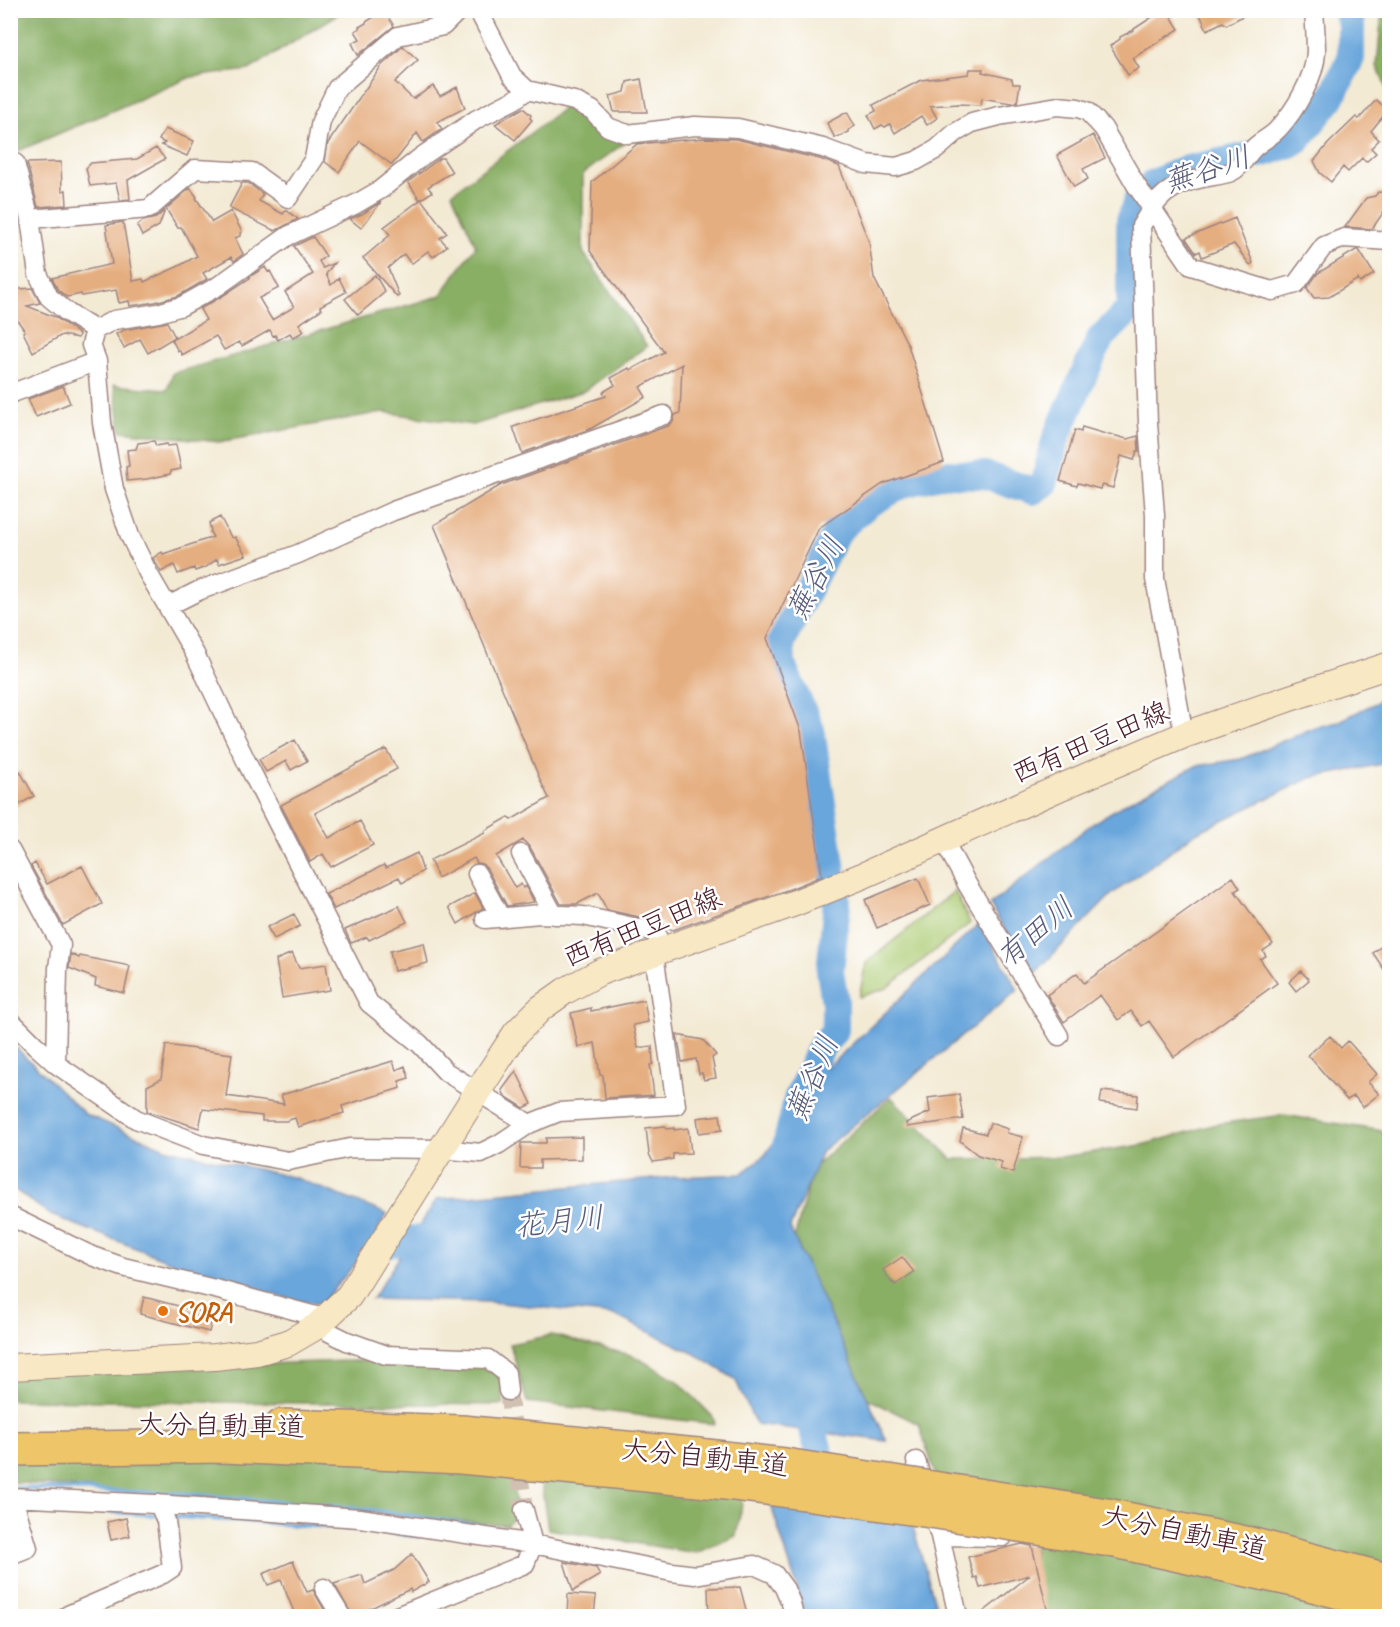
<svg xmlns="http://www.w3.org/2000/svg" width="1400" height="1627" viewBox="0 0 1400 1627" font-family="Caveat,'Klee One',sans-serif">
<rect width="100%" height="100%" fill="#fff"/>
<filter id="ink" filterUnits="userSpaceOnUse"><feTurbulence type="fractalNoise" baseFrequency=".0167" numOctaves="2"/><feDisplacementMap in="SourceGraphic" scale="12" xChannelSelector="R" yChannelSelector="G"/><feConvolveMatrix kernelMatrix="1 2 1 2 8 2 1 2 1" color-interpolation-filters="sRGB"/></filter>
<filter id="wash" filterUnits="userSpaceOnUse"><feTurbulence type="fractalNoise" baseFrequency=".008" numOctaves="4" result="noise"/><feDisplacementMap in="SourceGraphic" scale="24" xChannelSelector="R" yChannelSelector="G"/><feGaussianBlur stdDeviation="1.35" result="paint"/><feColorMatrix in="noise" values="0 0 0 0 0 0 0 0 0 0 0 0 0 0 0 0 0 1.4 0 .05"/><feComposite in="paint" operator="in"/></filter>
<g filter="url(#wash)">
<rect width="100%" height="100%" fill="#f3ead4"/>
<path fill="#accb73" stroke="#7b754f" stroke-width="1.5" d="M955 891 970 923 887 988 859 997 866 963Z"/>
<path fill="#89af65" stroke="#6a6748" stroke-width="1.5" d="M11 10H343V11L249 70 191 77 11 154Z
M1382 11H1389V95L1377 66Z
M565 107 624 143 583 174V252L647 346 584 391 473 425 383 412 219 442 121 431 114 385 167 390 173 373 440 296 476 246 452 193Z
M891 1097 952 1159 1060 1157 1142 1145 1217 1124 1284 1115 1389 1132V1616H1041L1032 1536 951 1523 919 1424 842 1386 788 1262 813 1168Z
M552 1335 634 1356 678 1381 713 1417 715 1424 527 1402 510 1344Z
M380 1360 484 1364 500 1378 504 1405 11 1400 10 1372Z
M10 1450 510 1461 517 1514 507 1525 11 1482Z
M538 1461 739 1476 742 1504 736 1536 696 1553 548 1529Z"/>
<path fill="#69a6db" stroke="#5a6283" stroke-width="1.5" d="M1389 696V763L1310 778 1194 834 1111 895 1032 976 990 905 1093 823 1131 800 1196 766 1241 759 1313 728 1338 722Z
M980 923 1018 990 822 1151 790 1228 887 1441 756 1424 735 1379 695 1354 614 1315 491 1302 372 1299 437 1199 676 1177 741 1174 765 1155 827 1068Z
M10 1042 85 1114 165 1148 296 1178 387 1214 361 1257 321 1304 297 1301 210 1277 51 1215 11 1187Z
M766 1490 908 1510 939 1616H802L796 1584Z"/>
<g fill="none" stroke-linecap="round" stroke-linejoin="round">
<path stroke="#69a6db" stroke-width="4.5" d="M10 1488 185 1494 362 1509 500 1529
M58 1508 157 1515
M169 1516 361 1529 418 1536"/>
<path stroke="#69a6db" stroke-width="28" d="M784 1154 798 1097 822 1046 835 1030V1001L830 971 837 904 811 730 782 665 781 643 837 531 868 504 904 484 945 474 985 475 1033 491 1044 483 1057 435 1100 339 1130 309V220L1138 199 1154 183 1183 170 1267 152 1296 142 1331 98 1351 58V23L1347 10
M359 1244H388L450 1234
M799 1396 813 1431 831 1491"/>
</g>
<g id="blocks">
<path fill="#e5ae80" d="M1163 10H1167L1179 29 1133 58 1139 68 1128 75 1110 46 1120 39V37L1134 30V29Z
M1198 10H1254L1226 25 1223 22 1207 30Z
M382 12 384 16 386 14 394 26 358 55 352 43 360 39 355 31 360 28 359 27 366 23V22Z
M403 46 418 60 395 82 413 99 433 86 440 96 457 87 465 108 437 122 442 129 423 142 417 133 392 165 360 141 339 172 325 162 328 143 382 65Z
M970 69H983L982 72 1012 79 1013 84H1020L1017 102 1011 103 982 98 981 105 959 104 930 106 937 118 927 125 921 116 895 133 890 124 885 127 882 125 875 129 868 115 876 111 873 105 921 80 969 74Z
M641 79 647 112H614L610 96 625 92 627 82Z
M1376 100 1388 110 1371 131 1379 140 1371 148 1376 153 1366 162 1362 158 1348 172 1343 167 1331 182 1320 173 1314 161 1328 144 1356 117 1359 119Z
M523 108 531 115 530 118 532 120 515 140 495 124Z
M847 112 855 126 849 130V132L835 138 827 123Z
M165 129 194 141 187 156 161 145 165 143 159 140Z
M1093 135 1105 158 1083 169 1088 179 1074 187 1057 155Z
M706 138 736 139 820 159 839 166 869 242 874 278 908 345 944 462 883 484 819 528 767 638 801 731 822 876 790 889 673 930 666 928 663 924 658 921 607 910 598 893 577 904H561L531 849 523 840 496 856 515 888 521 884 523 888 526 886 534 902 507 906 487 869 482 864 477 863 474 858 438 878 430 860 485 833 484 831 509 817 511 820 549 798 541 782 434 525 501 485 668 426 673 422 675 415 680 413 682 364 640 387 646 397 590 429 522 453 513 427 606 396 603 392 615 385 611 378 629 368 630 370 664 352 590 251 592 182 637 144Z
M156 148 165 159 128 180 130 199 120 200 116 183 90 186 86 168 91 163 137 159Z
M440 158H443L452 172 428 187 432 192 421 199 447 233 440 238 447 246 433 257 428 251 411 264 404 254 388 268 399 296 397 297 363 258 390 235 384 227 420 200 408 182Z
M61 162 62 191 66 190 67 205 38 207 27 163Z
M242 183H248L263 194 259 201 283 214 286 210 298 219 275 231 229 208Z
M190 188 197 197 196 198 212 222 231 211 242 232 240 233V236L235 238 243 254 234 261 231 257 203 273 207 279 178 296 155 302 130 306 129 301 119 303 116 290 82 296 81 294 67 297 58 290 52 278 112 264 106 225 123 222 133 281 143 279 144 282 179 266 197 256 181 227 178 228 166 209Z
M1378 192 1389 193V204L1372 229 1345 227 1366 198 1375 196Z
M381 202 361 228 350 219 362 214Z
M165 210 159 226 142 236 137 226 143 221 156 218Z
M1235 218 1253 263 1250 265 1234 244 1202 257 1200 251 1196 253 1187 240 1186 238Z
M313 237 326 256 319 261 323 268 334 263 326 274 331 285 339 278 346 292 320 306 322 309 299 324 304 331 293 338 290 333 278 340 275 335 273 336 270 330 242 346 239 342 224 350 216 336 182 355 179 350 178 351 172 340 206 320 200 309 224 295 250 278 249 277 265 267 268 272 270 271 279 288 259 298 272 320 294 307 285 292 313 274 294 246Z
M1356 250H1359L1374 274 1360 283 1358 279 1329 297 1314 298 1307 288 1318 273Z
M375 275 385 292 358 315 345 299Z
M32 288 40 303 27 306 55 317 79 334 78 338 62 335 33 352 23 332 25 331 10 310V290Z
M167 322 175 337 148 353 140 339 124 348 116 334 124 330Z
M63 386 70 403 36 417 28 399Z
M1082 427 1109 435V434L1127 439 1138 436 1139 451H1137L1134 460 1121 456 1113 488 1102 485 1100 489 1078 483 1077 486 1060 481 1075 430 1081 432Z
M154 441 156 446 167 444V446L176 445 181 469 171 471 170 474 147 479 127 481 126 467 129 466 127 450 136 449 138 443Z
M220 517 231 537 234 538 235 537 246 555 219 564 217 559 206 567 195 571 194 568 178 574 174 565 161 572 153 558 162 552 163 554 213 537 210 532 211 531 209 523Z
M295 740 307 761 291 770 286 761 266 772 259 759Z
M386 749 397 769 315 813 329 838 360 821 373 845 331 867 323 854 310 862 281 805Z
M20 771 34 796 10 810V776Z
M417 853 423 871 402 883 399 877 334 909 326 894 384 865 386 868Z
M35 863 47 884 82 866 102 904 63 925 31 866Z
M1233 877 1240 888 1235 891 1273 944 1263 951 1266 956 1260 959 1277 983 1174 1057 1149 1021 1142 1026 1131 1011 1118 1020 1100 995 1064 1022 1047 995 1077 973 1084 983Z
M918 878 930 905 877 928 865 900Z
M475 893 483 908 458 924 449 907Z
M399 906 407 922 369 940 367 937 351 943 345 930Z
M294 914 300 926 274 939 267 927Z
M1389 940V977L1373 953Z
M424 943 428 963 394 971 390 951Z
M292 953 299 968 326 964 330 990 282 998 276 960Z
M71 954 79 958 80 956 130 966 124 993 95 986 96 979 69 968Z
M1301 971 1309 980 1296 991 1289 982Z
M644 1000 648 1022 633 1025 638 1048 652 1046 653 1064 650 1065 654 1095 605 1098 603 1075H600L595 1043 578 1047 571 1013 591 1008V1011Z
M677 1035 703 1040 716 1055 712 1058 716 1078 704 1080 702 1073 699 1074 696 1059 682 1062Z
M1330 1036 1341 1048 1348 1041 1377 1074 1368 1082 1379 1094 1363 1107 1354 1096 1347 1100 1308 1055Z
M166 1045 232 1054 226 1096 284 1104 281 1095 393 1061 396 1070 405 1066 409 1078 399 1081 401 1088 342 1106 344 1113 298 1127 295 1118 286 1121H262V1116L203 1109 199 1128 147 1111V1086L161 1079Z
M516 1071 532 1104 524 1108 505 1096 502 1090Z
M1102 1091 1138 1095 1137 1108 1100 1103Z
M959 1094 963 1119 907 1127 906 1123 930 1112 928 1098Z
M720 1115 722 1130 699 1133 697 1118Z
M990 1123 1008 1129 1007 1133 1023 1137 1013 1173 1000 1169 1002 1162 978 1155 960 1141 963 1128 986 1134Z
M665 1126 667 1129 674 1128V1130L688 1128 691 1153 673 1154V1159L653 1162 649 1154 646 1128Z
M582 1137V1159L540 1160V1168H520L521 1143H546V1138Z
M902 1257 914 1272 895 1285 893 1282 892 1283 883 1270Z
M144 1297 213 1315 209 1332 140 1314Z
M126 1518 130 1536 111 1540 107 1522Z
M1022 1544 1032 1546 1049 1617H977L1030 1575 980 1588 977 1577 974 1578 968 1557Z
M412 1554 429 1582 411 1592 410 1589 361 1613V1611L352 1615 334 1584 362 1575 365 1584 394 1570Z
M293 1561 307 1592 313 1590 325 1611 314 1617H296L281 1580 268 1585 263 1574Z
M564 1562 596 1568 600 1575 573 1591Z
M740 1587 748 1617H709L708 1588Z
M568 1594 596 1596 594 1617H567Z"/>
</g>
</g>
<g filter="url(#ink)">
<use href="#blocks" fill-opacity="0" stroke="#9e8480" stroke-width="1.5"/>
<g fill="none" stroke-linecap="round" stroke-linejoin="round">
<path stroke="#d1c1b2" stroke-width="18" stroke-dasharray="18 9" stroke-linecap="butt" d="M508 1391 524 1510"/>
<defs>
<path id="street" d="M478 10 512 76 527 90 574 101 592 110 608 127 627 134 695 126 738 128 823 148 866 164 896 167 916 161 937 149 955 133 972 123 999 116 1058 106 1078 108 1087 111 1103 128 1136 185 1191 266 1272 291 1296 284 1324 246 1344 238 1390 241
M527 90 514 100 477 119 421 157 380 190 356 204 288 236 218 286 182 306 158 313 114 320 95 330 91 345 97 361 102 423 114 489 130 536 148 573 195 654 247 763 369 1003 420 1044 446 1072 529 1124
M15 163 30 219 38 274 49 297 68 313 95 330
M30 219 149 209 195 169 252 172 288 198 314 159 321 121 337 88 398 36 443 26 459 10
M10 394 97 361
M168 606 198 591 298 554 393 511 664 415
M1184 735 1155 579V515L1148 423 1141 226C1158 196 1169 185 1203 178 1212 176 1223 175 1231 172 1242 167 1247 153 1256 146 1263 140 1272 136 1278 129 1295 111 1315 77 1316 52 1316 38 1315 24 1314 10
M943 839 967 884 1059 1036
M10 850 61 945 58 968 56 1064
M521 854 554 915
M477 874 501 918
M485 919 540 914 583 916 656 932 661 951
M10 1020 35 1045 56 1064 136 1119 203 1145 288 1161 350 1148 442 1149 481 1153 499 1144 529 1124 559 1112 676 1105 654 954
M10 1216 92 1256 123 1267 219 1290 327 1319
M317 1326 347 1341 386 1355 488 1359 506 1373 508 1391
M916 1461 940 1536 958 1616
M10 1497 155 1504 360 1518 533 1544 672 1572 695 1575 754 1565 774 1574 785 1589 791 1603 794 1616
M940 1536 1003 1537
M10 1555 28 1548 13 1498
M324 1588 341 1616
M68 1615 163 1574 172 1568 166 1521 159 1504
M397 1616 525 1564 533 1544 524 1510"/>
<path id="secondary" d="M10 1367 215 1357 257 1352 288 1343 317 1326 349 1296 478 1091 516 1033 541 1008 565 991 600 972 795 903 862 876 1059 788 1184 735 1290 698 1390 665"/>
<path id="highway" d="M282 1426 462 1432 698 1455
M10 1449 224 1446 461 1457 699 1480
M1106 1515 1250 1544 1390 1581
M1110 1540 1298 1581 1390 1605"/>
</defs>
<use href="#street" stroke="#9e8480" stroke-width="21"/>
<use href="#secondary" stroke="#9e8480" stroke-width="28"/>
<use href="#highway" stroke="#9e8480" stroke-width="36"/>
<use href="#street" stroke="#fff" stroke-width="18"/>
<use href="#secondary" stroke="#f8e8c3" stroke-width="26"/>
<use href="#highway" stroke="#eec569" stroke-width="33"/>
<defs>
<path id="highway-bridge" d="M698 1455 785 1465 1106 1515
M699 1480C837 1495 974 1517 1110 1540"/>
</defs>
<use href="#highway-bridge" stroke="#9e8480" stroke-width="36" stroke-linecap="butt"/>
<use href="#highway-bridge" stroke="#eec569" stroke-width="33"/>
</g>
</g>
<circle fill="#e8710a" stroke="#fff" stroke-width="2" cx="163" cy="1311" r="6"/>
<g text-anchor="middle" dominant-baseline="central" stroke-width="5" stroke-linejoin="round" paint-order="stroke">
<g font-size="28" fill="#4a1f2b" stroke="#fff">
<text transform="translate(1090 742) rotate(-23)">西有田豆田線</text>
<text transform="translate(642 927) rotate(-22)">西有田豆田線</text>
<text transform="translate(221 1425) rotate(1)">大分自動車道</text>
<text transform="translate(705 1457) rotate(6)">大分自動車道</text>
<text transform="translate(1185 1532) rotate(12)">大分自動車道</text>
</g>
<g font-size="28" font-weight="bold" fill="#c56008" stroke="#fff" text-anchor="start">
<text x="175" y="1311">SORA</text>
</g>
<g font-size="30" font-style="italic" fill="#585c7a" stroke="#fff">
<text transform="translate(1207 169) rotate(-18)">蕪谷川</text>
<text transform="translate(815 578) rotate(-62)">蕪谷川</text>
<text transform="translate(1035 932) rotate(-40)">有田川</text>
<text transform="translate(812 1078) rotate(-67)">蕪谷川</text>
<text transform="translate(559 1221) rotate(-6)">花月川</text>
</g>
</g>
<rect width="1400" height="1627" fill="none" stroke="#fff" stroke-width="36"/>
</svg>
